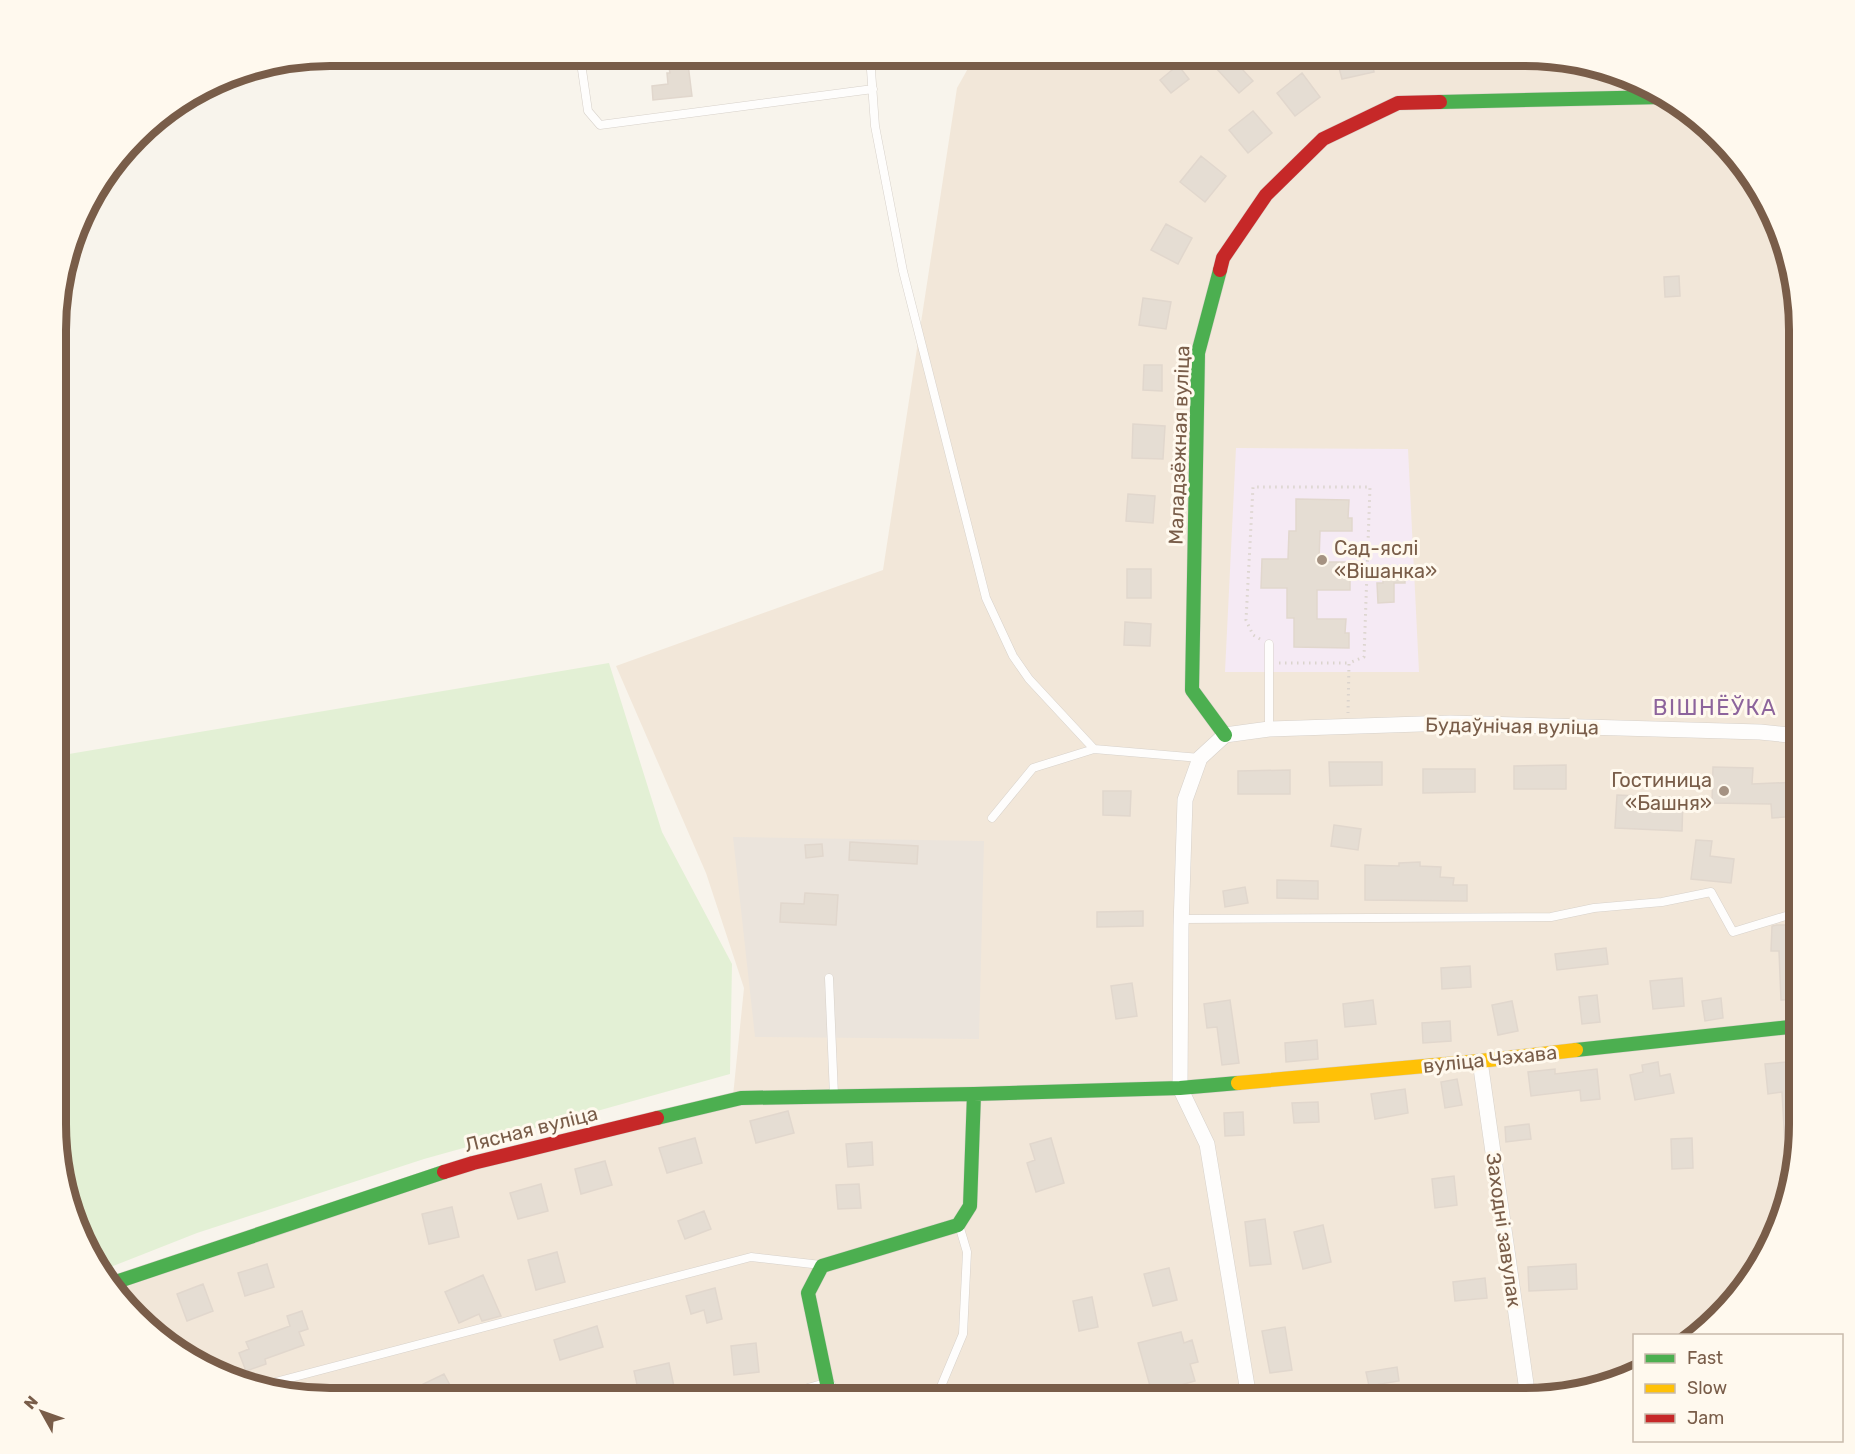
<svg xmlns="http://www.w3.org/2000/svg" width="1855" height="1454" viewBox="0 0 1855 1454" font-family="Rubik,sans-serif">
<rect width="100%" height="100%" fill="#f8f4ec"/>
<path fill="#f2e7d9" d="M975 56H1542L1630 77 1706 124 1778 225 1799 330V1142L1778 1229 1731 1305 1689 1335 1634 1336V1374L1630 1377 1525 1398H313L226 1378 149 1330 115 1286 314 1214 733 1096 744 988 706 873 616 666 883 570 957 88Z"/>
<path fill="#ebe4dc" d="M733 837 984 841 979 1039 755 1037Z"/>
<path fill="#f5eaf4" d="M1236 448 1408 449 1419 672H1225Z"/>
<path fill="#e3f0d5" d="M609 663 662 832 732 964 730 1074 424 1159 197 1233 103 1270 84 1245 56 1142 57 756Z"/>
<path fill="#e5ddd3" stroke="#e1d7cd" stroke-width="1.5" d="M667 56H687L692 96 653 100 652 86 668 84 667 73H670Z
M1230 56 1253 81 1239 93 1216 68Z
M1336 56H1371L1374 72 1342 79Z
M1178 65 1189 79 1171 93 1160 80Z
M1302 73 1320 97 1295 116 1277 93Z
M1253 111 1272 133 1248 153 1229 130Z
M1201 156 1226 176 1205 202 1180 182Z
M1166 224 1192 238 1178 264 1151 250Z
M1679 276 1680 296 1665 297 1664 277Z
M1143 298 1171 302 1166 329 1139 325Z
M1144 365H1162V391L1143 390Z
M1133 424 1165 426 1163 459 1132 458Z
M1128 494 1155 496 1153 523 1126 521Z
M1296 499 1349 500 1348 518H1352V531H1320L1319 562H1347V575H1350V590H1317V619H1346L1345 633H1349V648L1294 647V618H1287V588H1261L1262 559H1288L1289 531H1296Z
M1405 568V583H1394V602L1378 603 1377 583H1383V569Z
M1127 569H1151V598H1127Z
M1125 622 1151 624 1150 646 1124 645Z
M1329 762H1382V785L1330 786Z
M1566 765V789H1514V766Z
M1713 767 1753 768 1752 784 1799 782V816L1772 818 1771 804 1712 803Z
M1423 769H1475V792L1423 793Z
M1290 770V794H1238V771Z
M1103 791H1131L1130 816 1103 815Z
M1617 795 1683 798 1682 831 1615 828Z
M1334 825 1361 829 1358 850 1331 846Z
M1696 840 1712 841 1710 856 1734 859 1731 883 1691 879Z
M850 842 918 846 917 864 849 860Z
M822 844 823 856 806 858 805 845Z
M1420 862V866L1441 867 1440 877 1454 878 1453 885H1467V901L1365 900V865L1399 866V863Z
M1277 880 1318 881V899L1277 898Z
M1245 887 1248 903 1225 907 1223 891Z
M805 893 838 895 836 925 780 922 781 903 804 904Z
M1143 911V926L1097 927V912Z
M1777 925H1793L1792 969H1799V999L1781 1000 1779 951H1771L1772 926Z
M1606 948 1608 964 1557 970 1555 954Z
M1470 966 1471 987 1442 989 1441 968Z
M1682 978 1684 1006 1653 1009 1650 981Z
M1132 983 1137 1016 1116 1019 1111 986Z
M1597 995 1600 1022 1582 1024 1579 997Z
M1721 998 1723 1018 1705 1021 1702 1001Z
M1230 1000 1239 1063 1222 1065 1217 1027 1207 1028 1204 1004Z
M1373 1000 1376 1024 1345 1027 1343 1004Z
M1512 1001 1518 1031 1498 1035 1492 1005Z
M1450 1021 1451 1041 1423 1043 1422 1023Z
M1317 1040 1318 1059 1286 1062 1285 1043Z
M1799 1061V1142L1798 1144H1785L1782 1092 1768 1094 1765 1064Z
M1658 1062 1660 1076 1670 1074 1674 1093 1635 1100 1630 1075 1643 1072 1642 1065Z
M1555 1069V1074L1597 1069 1600 1099 1581 1101 1580 1090 1531 1096 1528 1072Z
M1457 1079 1462 1105 1445 1108 1441 1082Z
M1405 1089 1408 1113 1375 1119 1371 1094Z
M1318 1102 1319 1122 1294 1123 1292 1103Z
M788 1111 794 1133 756 1143 750 1121Z
M1243 1112 1244 1135 1225 1136 1224 1113Z
M1529 1124 1531 1139 1506 1142 1505 1127Z
M695 1138 702 1163 667 1173 659 1148Z
M1051 1138 1064 1183 1036 1192 1027 1163 1035 1160 1030 1144Z
M1692 1138 1693 1168 1672 1169 1671 1139Z
M872 1142 873 1165 848 1167 846 1144Z
M605 1161 612 1185 581 1194 575 1169Z
M1454 1176 1457 1205 1435 1208 1432 1179Z
M541 1184 548 1211 518 1219 510 1193Z
M859 1184 861 1208 838 1209 836 1185Z
M452 1207 459 1237 429 1244 422 1214Z
M704 1211 711 1229 685 1239 678 1221Z
M1265 1219 1271 1264 1250 1266 1245 1222Z
M1323 1225 1331 1262 1303 1269 1294 1232Z
M557 1252 565 1282 536 1290 528 1260Z
M267 1264 274 1287 245 1296 238 1273Z
M1576 1264 1577 1289 1529 1291 1528 1267Z
M1169 1268 1177 1300 1153 1306 1144 1274Z
M483 1275 501 1316 482 1321 479 1314 459 1323 445 1292Z
M1485 1278 1487 1298 1455 1301 1453 1282Z
M203 1284 213 1311 187 1321 177 1294Z
M715 1288 722 1319 707 1323 704 1310 691 1314 686 1296Z
M1092 1297 1098 1327 1079 1331 1073 1301Z
M302 1311 308 1329 299 1332 304 1345 265 1359 266 1364 246 1371 239 1353 249 1349 246 1342 290 1326 287 1316Z
M597 1326 603 1347 560 1360 554 1340Z
M1285 1327 1292 1370 1270 1373 1262 1331Z
M1181 1332 1184 1343 1192 1340 1198 1362 1190 1364 1195 1381 1152 1393 1138 1343Z
M756 1343 759 1372 734 1375 731 1346Z
M669 1363 676 1396 666 1398H640L634 1371Z
M1397 1367 1399 1381 1369 1386 1366 1372Z
M444 1374 451 1387 430 1398H420L415 1388Z"/>
<g fill="none" stroke-linecap="round" stroke-linejoin="round">
<defs>
<path id="lane" d="M580 56 588 111 600 125 873 89
M870 56 875 126 903 271 986 598 1013 656 1029 679 1094 749
M1269 644V729
M992 818 1033 768 1094 749 1200 758
M1182 919 1551 917 1594 908 1662 902 1711 892 1733 932 1799 912
M829 978 834 1095
M260 1386 751 1257 821 1265
M945 1398 942 1384 963 1334 967 1252 959 1225"/>
<path id="street" d="M1480 1061 1528 1398
M786 1398 828 1386
M1249 1398 1207 1144 1180 1088 1181 927 1185 800 1200 758 1225 735 1269 729 1450 723 1760 732 1799 736"/>
<path id="fast" d="M1440 102 1663 97
M1220 270 1198 353 1192 690 1225 735
M1576 1050 1799 1026
M657 1118 741 1098 974 1094 1180 1088 1238 1083
M113 1283 444 1172
M830 1398 808 1293 822 1266 958 1225 970 1206 974 1094"/>
<path id="slow" d="M1238 1083 1480 1061 1576 1050"/>
<path id="jam" d="M1220 270 1223 258 1266 195 1323 139 1398 103 1440 102
M444 1172 473 1163 657 1118"/>
</defs>
<use href="#lane" stroke="#d7d1ca" stroke-width="9"/>
<use href="#street" stroke="#d7d1ca" stroke-width="16"/>
<use href="#fast" stroke="#d8d1c9" stroke-width="15"/>
<use href="#slow" stroke="#d8d1c9" stroke-width="15"/>
<use href="#jam" stroke="#d8d1c9" stroke-width="15"/>
<path stroke="#dbd4cd" stroke-width="3" stroke-dasharray="1.5 4.5" stroke-linecap="butt" d="M1260 639 1253 635 1246 620 1253 487H1370L1364 657 1349 663 1348 713
M1279 663H1349"/>
<use href="#lane" stroke="#fefdfc" stroke-width="8"/>
<use href="#street" stroke="#fefdfc" stroke-width="15"/>
<use href="#fast" stroke="#4caf50" stroke-width="14"/>
<use href="#slow" stroke="#ffc107" stroke-width="14"/>
<use href="#jam" stroke="#c62828" stroke-width="14"/>
</g>
<g fill="#a59282" stroke="#fff9ee" stroke-width="2">
<circle cx="1322" cy="560" r="6"/>
<circle cx="1724" cy="791" r="6"/>
</g>
<g text-anchor="middle" dominant-baseline="central" stroke-width="6" stroke-linejoin="round" paint-order="stroke">
<g font-size="20" fill="#795d49" stroke="#fff9ee">
<text transform="translate(1179 445) rotate(-88)">Маладзёжная вуліца</text>
<text transform="translate(1512 726) rotate(1)">Будаўнічая вуліца</text>
<text transform="translate(1490 1059) rotate(-6)">вуліца Чэхава</text>
<text transform="translate(531 1129) rotate(-14)">Лясная вуліца</text>
<text transform="translate(1504 1230) rotate(82)">Заходні завулак</text>
</g>
<g font-size="20" fill="#795d49" stroke="#fff9ee" text-anchor="start">
<text x="1334" y="548">Сад-яслі<tspan x="1334" dy="23">«Вішанка»</tspan></text>
<text x="1712" y="780" text-anchor="end">Гостиница<tspan x="1712" dy="23">«Башня»</tspan></text>
</g>
<g font-size="22" letter-spacing="1.5" fill="#8d649c" stroke="#fff9ee">
<text x="1715" y="707">ВІШНЁЎКА</text>
</g>
</g>
<path d="M0 0H1855V1454H0ZM330 66H1525A264 264 0 0 1 1789 330V1124A264 264 0 0 1 1525 1388H330A264 264 0 0 1 66 1124V330A264 264 0 0 1 330 66Z" fill="#fff9ee" fill-rule="evenodd"/>
<path fill="none" stroke="#795d49" stroke-width="8" d="M330 66H1525A264 264 0 0 1 1789 330V1124A264 264 0 0 1 1525 1388H330A264 264 0 0 1 66 1124V330A264 264 0 0 1 330 66Z"/>
<rect x="1633" y="1334" width="210" height="108" fill="#fff9ee" stroke="#c9bbac" stroke-width="1.5"/>
<rect x="1645" y="1354" width="30" height="9" fill="#4caf50" stroke="#c9bbac" stroke-width="1.5"/>
<text x="1687" y="1364" font-size="18" fill="#795d49">Fast</text>
<rect x="1645" y="1384" width="30" height="9" fill="#ffc107" stroke="#c9bbac" stroke-width="1.5"/>
<text x="1687" y="1394" font-size="18" fill="#795d49">Slow</text>
<rect x="1645" y="1414" width="30" height="9" fill="#c62828" stroke="#c9bbac" stroke-width="1.5"/>
<text x="1687" y="1424" font-size="18" fill="#795d49">Jam</text>
<g transform="translate(42 1412) rotate(310)" stroke="#fff9ee" stroke-width="4.5" paint-order="stroke">
<path d="M0-4.5L10 22L0 15L-10 22Z" fill="#795d49"/>
<text y="-9" font-size="16" font-weight="bold" text-anchor="middle" fill="#795d49">N</text>
</g>
</svg>
